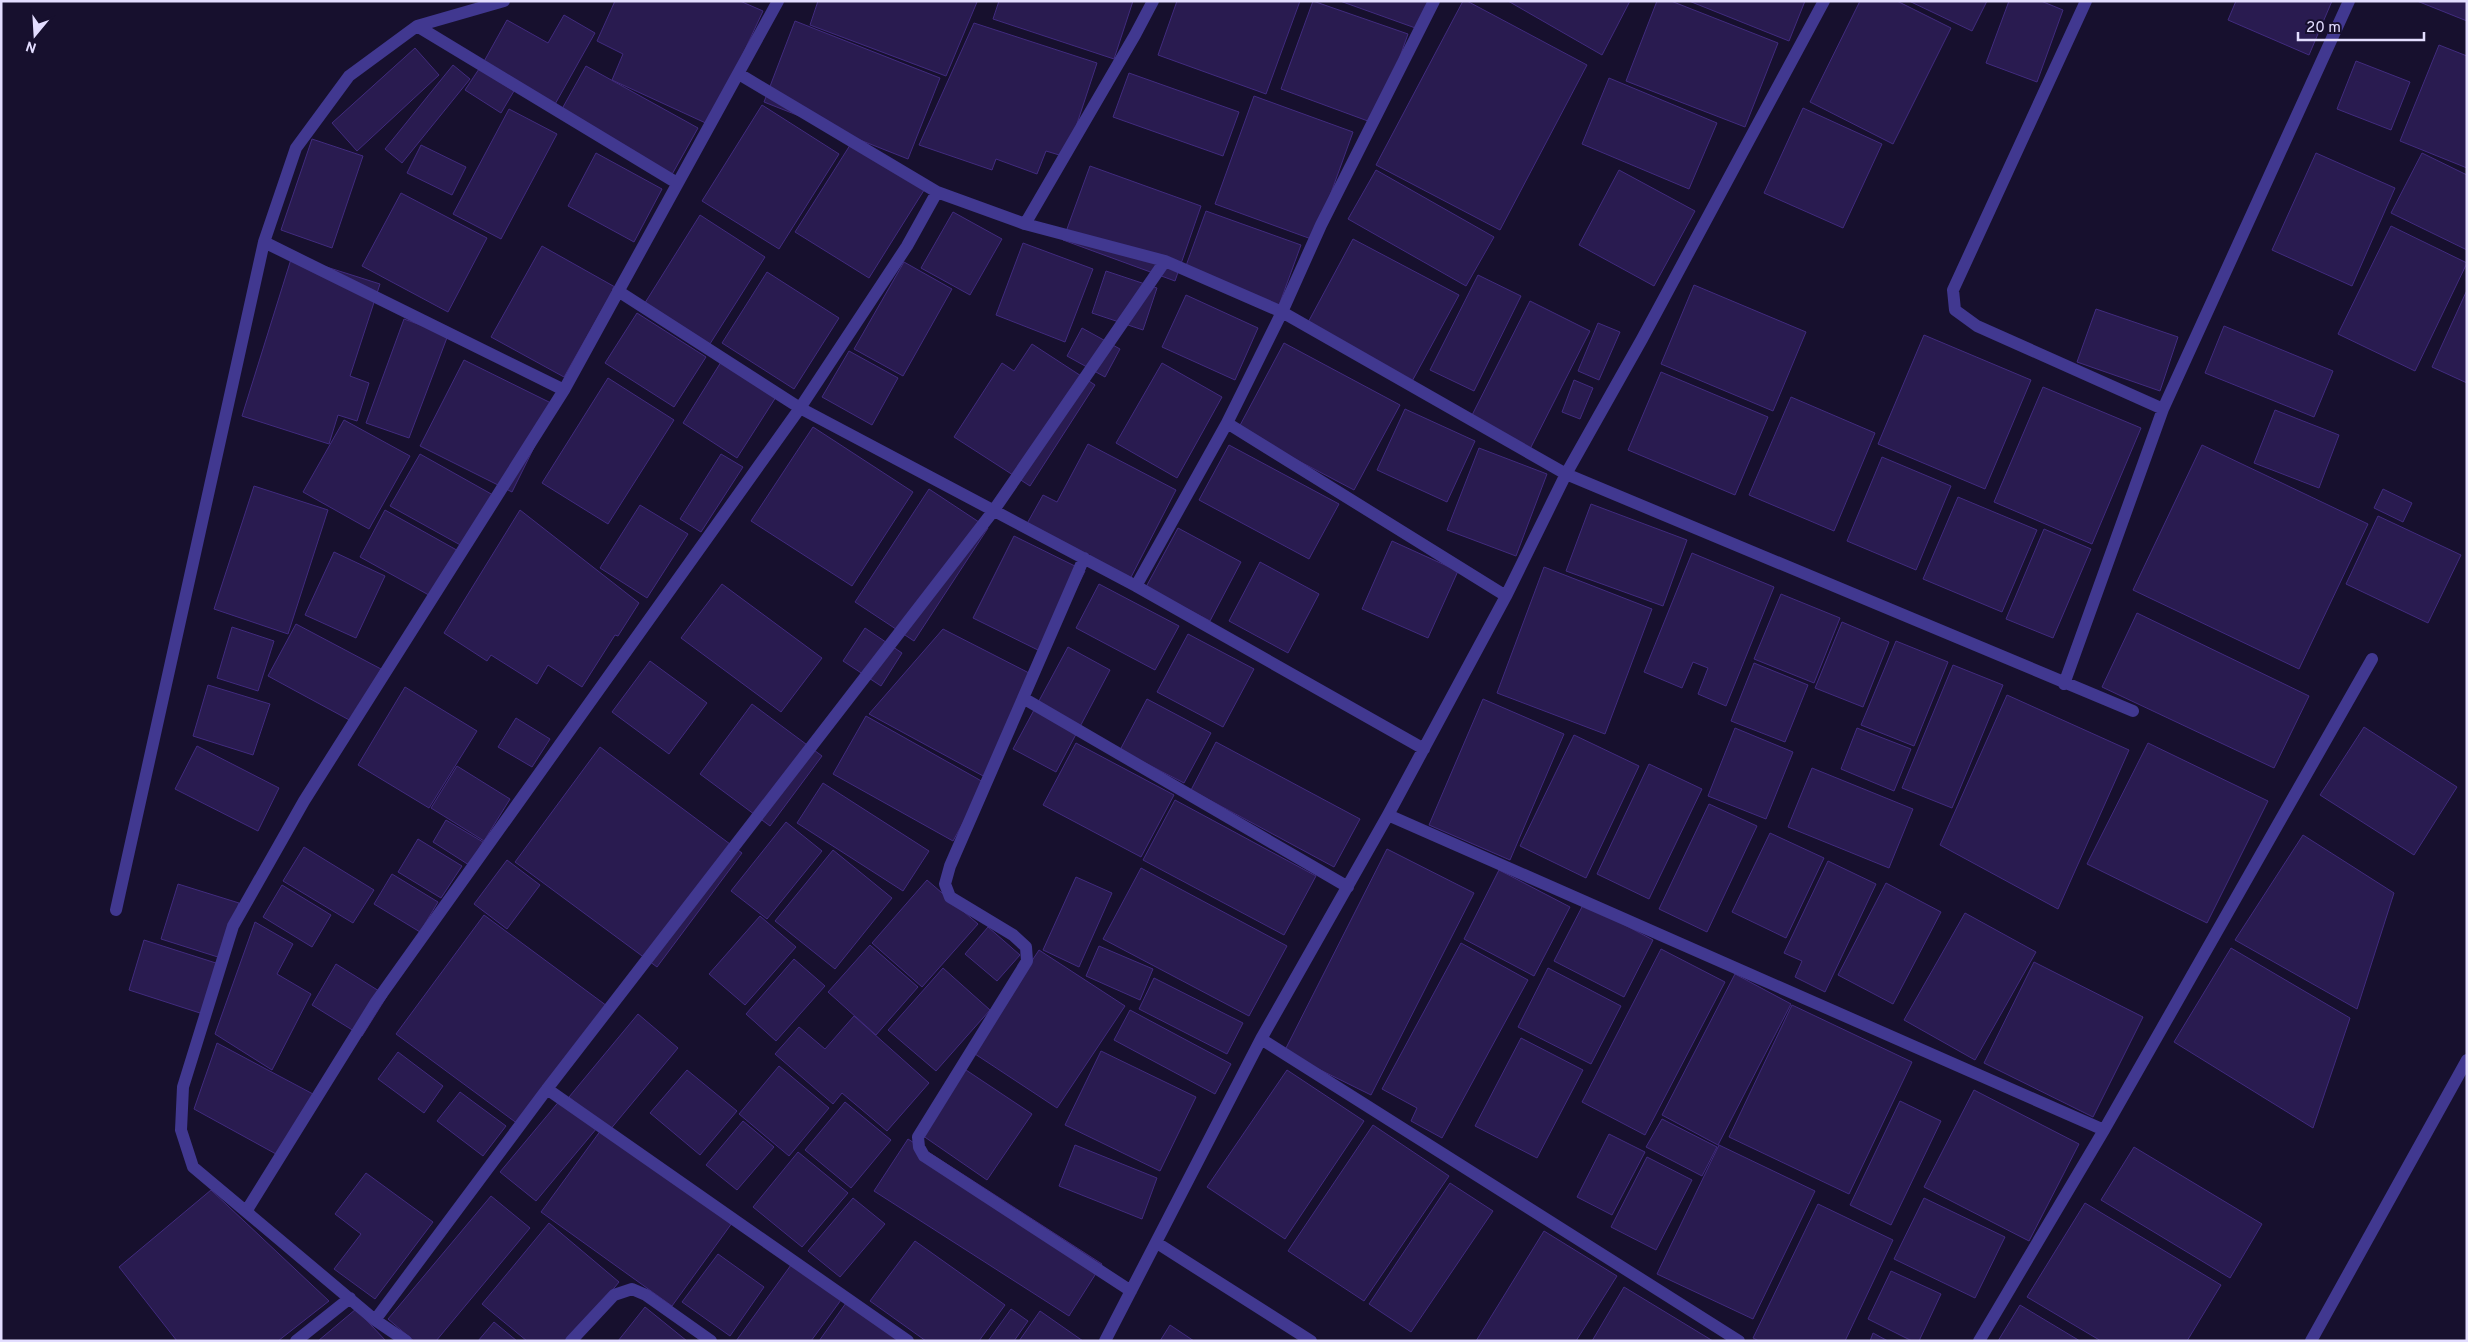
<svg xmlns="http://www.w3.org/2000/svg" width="2468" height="1342" viewBox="0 0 2468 1342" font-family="Overpass,sans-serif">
<rect width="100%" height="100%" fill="#17102e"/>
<path fill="#291b50" stroke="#412b7e" d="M615 1H740L763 11 710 125 612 80 623 54 597 41Z
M818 1H974L977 2 946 76 810 25Z
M999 1H1133L1114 59 993 19Z
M1177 1H1300L1266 94 1158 55Z
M1313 1 1408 34 1376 124 1281 89Z
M1340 1H1432L1421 30Z
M1463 1H1467L1587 65 1500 230 1376 165Z
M1508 1H1630L1602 55Z
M1657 1H1671L1778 43 1745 127 1626 81Z
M1689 1H1805L1789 41Z
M1860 1H1897L1951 28 1893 144 1810 102Z
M1909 1H1987L1972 31Z
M2009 1H2041L2063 10 2037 82 1986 63Z
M2236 1H2332L2309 55 2228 20Z
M2417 1H2467V21Z
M564 15 595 33 554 106 482 65 507 20 548 43Z
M795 21 940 78 908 159 764 102Z
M974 23 1097 63 1066 157 1046 151 1037 174 996 159 992 170 919 145Z
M2439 45 2467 56V168L2400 141Z
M415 48 439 75 357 151 332 123Z
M2356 61 2410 82 2391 130 2337 109Z
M453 65 470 79 402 163 385 149Z
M586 66 698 128 670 178 558 116Z
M479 69 514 91 501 113 465 90Z
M1129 73 1239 112 1223 156 1113 117Z
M1609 78 1717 123 1689 189 1582 144Z
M1254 96 1353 132 1314 240 1215 204Z
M762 105 839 154 779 249 702 201Z
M1803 108 1882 144 1843 228 1764 193Z
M509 109 557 134 501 239 453 214Z
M312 139 363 156 332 248 281 230Z
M852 142 926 187 869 278 795 232Z
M421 145 466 167 452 195 407 173Z
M596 153 662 189 634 242 568 206Z
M2316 153 2395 188 2352 286 2272 250Z
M2422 153 2467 175V250L2391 213Z
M1090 166 1201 206 1175 281 1063 240Z
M1376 170 1494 237 1466 286 1348 219Z
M1619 170 1695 211 1654 286 1579 245Z
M401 193 487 238 448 312 362 266Z
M1206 211 1301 245 1278 308 1183 274Z
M953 212 1002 239 970 295 921 268Z
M700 215 765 257 708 347 643 306Z
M2391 226 2467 263 2415 371 2338 334Z
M1353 239 1459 295 1410 385 1305 328Z
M1023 243 1093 269 1065 342 996 315Z
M542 246 615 287 564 377 491 337Z
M292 256 380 284 350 376 369 383 357 421 338 415 329 444 242 416Z
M904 262 952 289 903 376 854 349Z
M1106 271 1157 288 1143 330 1092 313Z
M767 272 839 318 794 389 722 343Z
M1478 275 1521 296 1474 391 1430 370Z
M1694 285 1806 332 1773 411 1661 364Z
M2467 290V383L2432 367Z
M1186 295 1258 328 1235 380 1162 347Z
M1530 301 1590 331 1529 451 1469 421Z
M2096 309 2178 337 2160 391 2077 362Z
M637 313 706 357 674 407 605 363Z
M404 319 448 335 409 438 366 423Z
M1598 323 1620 332 1599 380 1578 371Z
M2224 326 2333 371 2314 417 2205 373Z
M1082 328 1120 349 1105 377 1067 356Z
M1924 335 2031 380 1985 489 1878 444Z
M1284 343 1400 405 1354 490 1238 429Z
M1032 344 1095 385 1030 486 954 437 1002 363 1014 371Z
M849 351 898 378 872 425 822 397Z
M464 360 555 405 512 492 420 446Z
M721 362 776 397 737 458 683 423Z
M1162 363 1222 397 1177 478 1116 443Z
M1661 372 1768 417 1735 495 1628 450Z
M608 378 674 420 608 524 542 483Z
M1574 380 1593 388 1580 419 1562 412Z
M2043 387 2141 428 2092 544 1994 502Z
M1791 397 1875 433 1834 531 1749 495Z
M1405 409 1475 441 1447 502 1377 470Z
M2275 410 2339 435 2319 488 2254 463Z
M344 420 410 456 369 529 303 492Z
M813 427 913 492 852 586 751 521Z
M1088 444 1176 490 1128 583 1024 529 1043 495 1057 502Z
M1229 445 1339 504 1309 559 1199 500Z
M2202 445 2368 524 2299 669 2133 590Z
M1479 448 1547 474 1516 556 1447 530Z
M420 454 493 495 464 547 390 506Z
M721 454 743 467 701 532 680 519Z
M1882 457 1951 486 1916 570 1847 541Z
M254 486 328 510 288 634 214 609Z
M929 489 988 528 914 641 855 602Z
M2383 489 2412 503 2403 522 2374 508Z
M1958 497 2037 530 2002 612 1923 579Z
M1591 504 1687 540 1663 606 1566 571Z
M640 505 688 534 647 598 600 568Z
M385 510 462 553 436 599 360 557Z
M520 510 639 603 618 636 615 635 582 687 548 665 537 684 491 655 487 661 444 633Z
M2378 516 2461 555 2428 623 2346 584Z
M1178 528 1241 562 1210 621 1146 587Z
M2044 529 2091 549 2053 638 2006 619Z
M1014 536 1085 571 1044 653 973 618Z
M1392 541 1458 571 1428 638 1362 609Z
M334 552 385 576 356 638 305 615Z
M1692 553 1774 587 1726 706 1698 694 1708 668 1693 662 1682 688 1644 672Z
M1260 562 1319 594 1288 653 1229 621Z
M1544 567 1652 609 1605 734 1497 693Z
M722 584 822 658 781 712 681 638Z
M1099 584 1179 626 1155 670 1076 628Z
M1781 594 1840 618 1814 683 1754 659Z
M2137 613 2309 696 2274 768 2102 687Z
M1842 622 1889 642 1863 707 1815 688Z
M296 624 381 669 353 722 268 676Z
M232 627 274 641 258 691 217 678Z
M865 628 902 653 881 686 843 661Z
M943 629 1031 674 985 777 869 714Z
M1188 634 1254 669 1223 727 1157 692Z
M1896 641 1948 662 1914 746 1861 725Z
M1068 647 1110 670 1056 772 1013 749Z
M650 661 707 703 669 754 612 712Z
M1754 663 1808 685 1785 742 1731 721Z
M1953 665 2003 685 1952 808 1902 788Z
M208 685 270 704 253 755 193 736Z
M405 687 477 731 429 808 358 765Z
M2007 695 2129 750 2058 909 1940 845Z
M1147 699 1211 733 1184 783 1120 750Z
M1483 699 1564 734 1510 860 1429 825Z
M752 704 822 756 770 826 700 774Z
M866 716 985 783 953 841 833 774Z
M516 718 550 739 532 767 498 747Z
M2364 727 2457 787 2414 855 2320 795Z
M1735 728 1793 752 1766 819 1708 796Z
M1857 728 1911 749 1894 791 1841 769Z
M1574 735 1639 766 1586 878 1520 846Z
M1216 742 1360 819 1334 867 1191 790Z
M1076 743 1174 795 1141 857 1043 805Z
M2148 743 2268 801 2207 923 2087 864Z
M197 746 279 788 258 831 175 789Z
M600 747 742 853 657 967 515 862Z
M1649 764 1702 789 1649 899 1597 874Z
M457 766 510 799 484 841 431 808Z
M1812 768 1913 809 1889 868 1788 827Z
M823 783 929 851 903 891 797 823Z
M1175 800 1316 876 1284 935 1143 860Z
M1709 804 1757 826 1707 932 1659 909Z
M446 820 483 842 469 865 433 842Z
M786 822 822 851 767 919 731 891Z
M1770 833 1824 858 1786 938 1732 912Z
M2303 835 2394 893 2357 1009 2235 940Z
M418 839 462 866 441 898 398 872Z
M304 847 374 890 353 923 283 881Z
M1387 849 1474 893 1371 1095 1284 1052Z
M833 850 892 898 835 969 775 921Z
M507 860 540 885 507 929 474 904Z
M1828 861 1876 884 1825 992 1795 977 1802 961 1784 953Z
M1141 868 1287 946 1249 1016 1103 939Z
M1499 870 1570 907 1534 976 1464 939Z
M392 874 438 902 420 932 374 904Z
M1076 877 1112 893 1079 967 1043 950Z
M927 880 978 924 922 987 872 943Z
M1886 883 1941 912 1893 1004 1838 975Z
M178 884 239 903 221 958 161 939Z
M282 885 331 915 312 947 263 917Z
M1584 903 1653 940 1624 997 1554 961Z
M1965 913 2036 952 1975 1060 1904 1020Z
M484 915 607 1006 518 1124 396 1034Z
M760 916 796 947 745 1005 709 974Z
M255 922 293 944 277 974 311 994 272 1070 215 1034Z
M988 927 1020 955 997 981 965 954Z
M144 940 219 964 203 1014 129 990Z
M1461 943 1528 980 1442 1138 1411 1121 1417 1108 1382 1089Z
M870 945 918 987 876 1035 828 992Z
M1099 946 1153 969 1140 1000 1086 976Z
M2231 948 2350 1018 2313 1128 2174 1042Z
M1661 949 1725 982 1645 1135 1582 1102Z
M1039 950 1125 1006 1057 1108 972 1052Z
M794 959 825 986 776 1041 746 1014Z
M2034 962 2143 1017 2093 1117 1984 1063Z
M336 964 387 996 362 1036 312 1005Z
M943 968 990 1010 936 1071 888 1030Z
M1548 968 1621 1006 1591 1064 1518 1027Z
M1735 974 1791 1004 1718 1145 1662 1115Z
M1154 978 1243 1023 1227 1054 1139 1009Z
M1792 1005 1912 1062 1849 1194 1729 1137Z
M1130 1010 1231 1064 1215 1094 1114 1040Z
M638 1014 678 1048 609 1131 569 1097Z
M854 1016 929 1083 887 1131 842 1093 833 1104 775 1054 799 1027 825 1049Z
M1521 1038 1583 1070 1537 1158 1475 1126Z
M217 1043 313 1094 276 1154 194 1109Z
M1101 1051 1196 1097 1160 1171 1065 1125Z
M398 1052 443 1086 424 1113 378 1079Z
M779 1066 829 1108 789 1156 739 1114Z
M960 1066 1032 1114 987 1180 916 1131Z
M687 1070 737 1111 700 1155 650 1113Z
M1287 1070 1364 1121 1285 1239 1207 1187Z
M1974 1090 2079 1144 2029 1241 1924 1187Z
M460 1092 506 1126 483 1156 437 1121Z
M561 1099 597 1128 536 1201 500 1172Z
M1900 1101 1941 1121 1891 1225 1850 1205Z
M845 1102 891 1140 851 1188 805 1150Z
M1662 1119 1717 1147 1702 1176 1646 1147Z
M743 1121 774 1147 737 1190 706 1165Z
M1373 1125 1449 1176 1364 1301 1288 1251Z
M601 1130 732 1223 672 1306 541 1212Z
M1609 1134 1645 1152 1612 1215 1577 1197Z
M908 1139 1102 1264 1069 1316 874 1191Z
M1075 1145 1157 1178 1142 1219 1059 1186Z
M1719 1145 1815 1191 1753 1319 1657 1274Z
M2134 1147 2262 1224 2230 1278 2101 1200Z
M798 1152 848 1193 802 1247 753 1207Z
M1647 1157 1692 1180 1656 1250 1611 1227Z
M366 1173 433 1222 375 1299 334 1269 361 1234 335 1214Z
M1450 1183 1493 1211 1411 1332 1369 1304Z
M211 1190 329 1301 278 1341H177L119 1267Z
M491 1196 530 1228 436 1341H414L388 1319Z
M853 1198 885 1224 840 1277 808 1251Z
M1924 1198 2005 1237 1975 1298 1894 1259Z
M2085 1203 2221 1285 2187 1341H2101L2027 1297Z
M1818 1204 1893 1240 1845 1341H1759L1753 1338Z
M549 1223 619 1282 571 1341H527L482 1304Z
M1544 1231 1617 1276 1576 1341H1476Z
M915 1241 1005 1305 979 1341H926L870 1301Z
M718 1254 764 1287 730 1336 682 1302Z
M791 1265 841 1300 811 1341H736Z
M1891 1271 1941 1294 1919 1341H1912L1868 1319Z
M1624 1287 1713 1341H1592Z
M851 1296 913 1341H819Z
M2020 1305 2080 1341H1998Z
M645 1307 687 1341H618Z
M356 1309 386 1341H318Z
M1011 1309 1028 1321 1014 1341H988Z
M1040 1311 1083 1341H1019Z
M494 1322 517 1341H478Z
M1170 1325 1194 1341H1160Z
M1873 1333 1888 1341H1870Z"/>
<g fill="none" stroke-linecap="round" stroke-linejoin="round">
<path stroke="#413890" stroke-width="12" d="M2086 1 1953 290 1955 310 1977 326 2163 409
M417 26 677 183
M739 74 937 192
M1025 224 1165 261 1282 312 1566 474 2133 711
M264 242 564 390
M618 291 800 408 1136 586 1424 749
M1227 423 1506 596
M1084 558 950 866 945 884 950 897 1013 935 1026 947 1027 961 918 1137 919 1147 924 1156 1131 1291
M1136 586 1227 423 1282 312 1321 225 1434 1
M2064 684 2163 409 2349 1
M1023 698 1348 887
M1388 815 2104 1130
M116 910 264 242 296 148 349 76 417 26 504 1
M1261 1039 1739 1341
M547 1089 908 1341
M247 1210 376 1002 800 408 907 246 937 192 1025 224 1135 35 1153 1
M1157 1243 1311 1341
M375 1320 547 1089 994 510 1165 261
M296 1341 350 1298
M406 1341 375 1320 193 1167 181 1130 183 1087 233 926 304 801 564 390 778 1
M571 1341 614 1295 632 1289 646 1295 711 1341
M1105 1341 1261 1039 1388 815 1506 596 1566 474 1642 339 1824 1
M1979 1341 2104 1130 2372 659
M2311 1341 2467 1060"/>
</g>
<rect width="2468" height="1342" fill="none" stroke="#e3ddff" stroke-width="5"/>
<g transform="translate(35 35) rotate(198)" stroke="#17102e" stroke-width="4" paint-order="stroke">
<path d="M0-4L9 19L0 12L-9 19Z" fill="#e3ddff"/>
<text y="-8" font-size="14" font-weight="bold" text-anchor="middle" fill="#e3ddff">N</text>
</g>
<path d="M2298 32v8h126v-8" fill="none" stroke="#e3ddff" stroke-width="2.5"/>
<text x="2306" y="32" font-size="15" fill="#e3ddff" stroke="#17102e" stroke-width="4" paint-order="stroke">20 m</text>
</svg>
